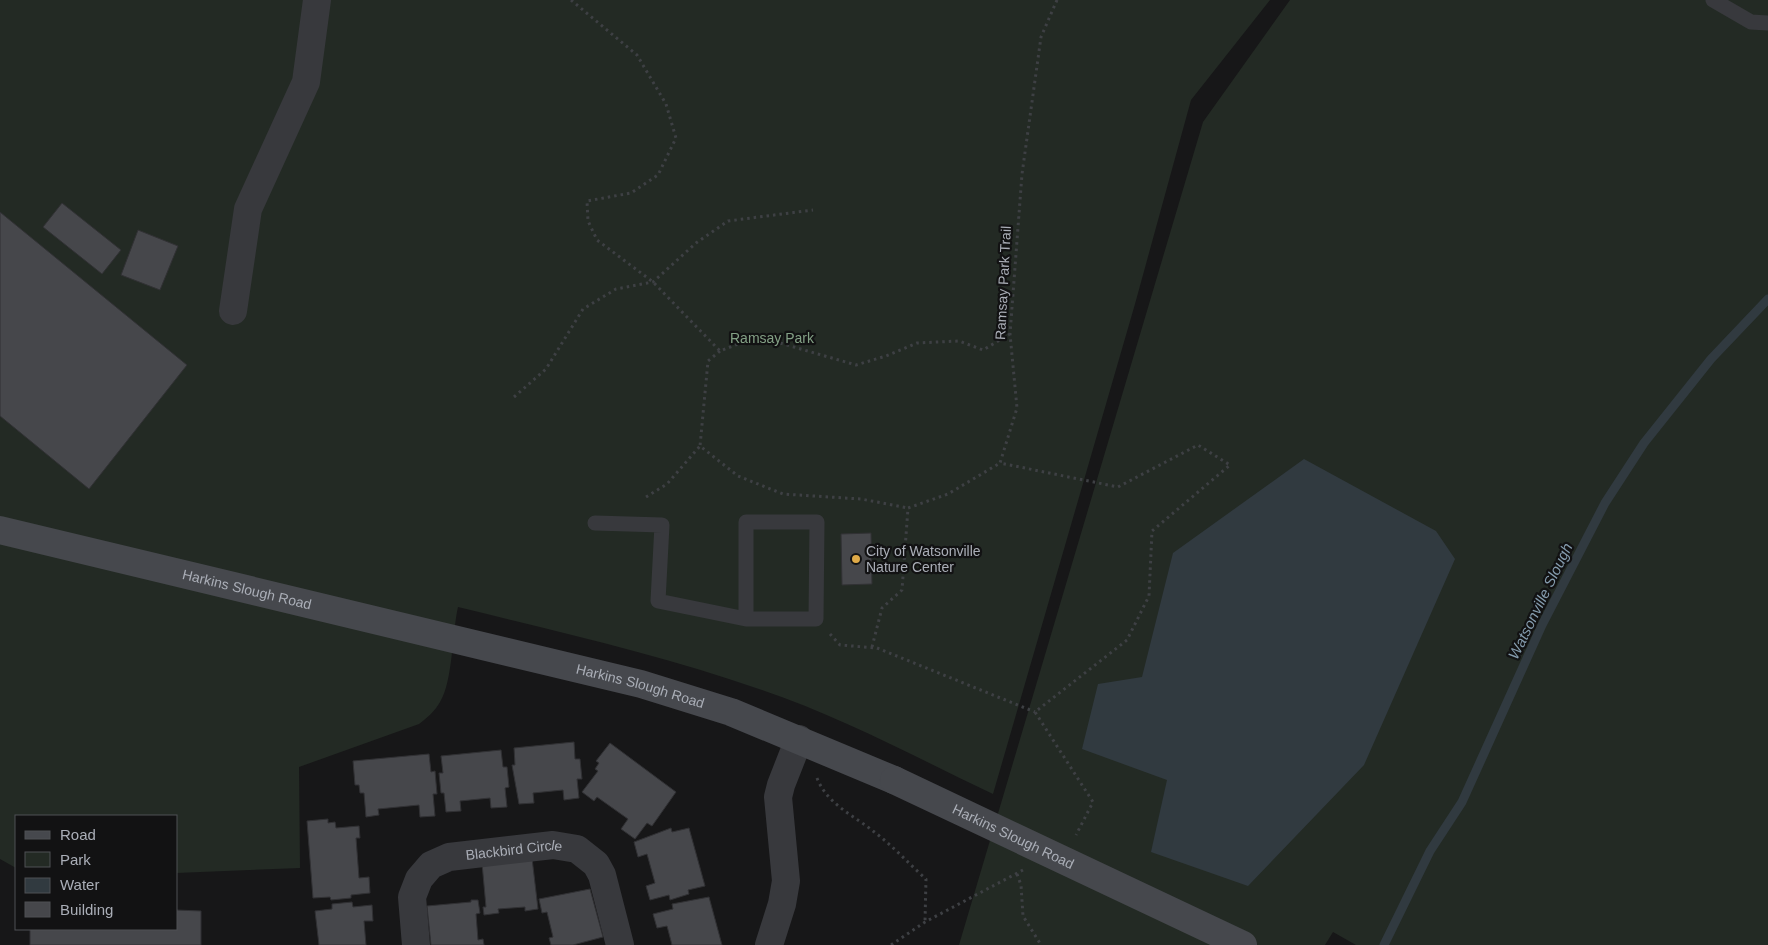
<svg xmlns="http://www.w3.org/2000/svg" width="1768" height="945" viewBox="0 0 1768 945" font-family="Arial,sans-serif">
<rect width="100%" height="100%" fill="#171718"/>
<path fill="#232a24" d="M0 0H1270L1191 100 1135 304 993 794C917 758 842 717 762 690 662 655 560 632 458 607 452 633 453 681 440 702 435 711 427 718 419 724L299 767 300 868 176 873V816H16V868L0 859Z
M1290 0H1768V945H1356L1333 932 1325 945H959L1203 122Z"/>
<path fill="#313a40" d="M1304 459 1436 531 1455 559 1364 765 1248 886 1151 852 1167 780 1082 749 1098 684 1142 677 1173 553Z"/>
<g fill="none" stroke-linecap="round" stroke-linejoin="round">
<path stroke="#313a40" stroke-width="9" d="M1384 945 1430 851 1462 802 1542 625 1605 503 1644 443 1711 359 1768 299"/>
</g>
<path fill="#46474b" stroke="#313134" d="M62 203 121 250 102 274 43 227Z
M0 212 187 365 89 489 0 416Z
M138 230 178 246 160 290 121 275Z
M871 533 872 584 842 585 841 534Z
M574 742 575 759H580L582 779H577L579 798 564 800 563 790 533 793 534 803 519 804 512 765H515L514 748Z
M610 743 676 792 652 826 647 823 635 839 621 829 628 819 597 797 594 801 582 792 598 771 595 769 599 763 596 761Z
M501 750 503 767H507L509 787 505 788 507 807 491 808 490 798 460 801 461 811 446 812 444 793H441L439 773H443L441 756Z
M429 754 431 772 435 771 437 794H433L435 816 420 817 419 805 378 809 379 815 366 817 364 793H360L359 785H355L353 761Z
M328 819V823L335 822 336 828 359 826 360 838H356L359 878 369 877 370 893 351 895V898L331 900 330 897 313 898 307 821Z
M671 828 672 832 689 828 705 886 688 890 689 894 670 900 669 895 650 900 646 886 655 883 647 854 638 857 634 842Z
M532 858 538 909 525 911V907L498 909 499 913 484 915 483 907H486L482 863Z
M590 889 603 937 573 945H551L549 938 553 937 547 912 542 913 539 899Z
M709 897 722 945H672L667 926 657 928 653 914 673 909 672 904Z
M471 900H478L480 913 476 914 478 940 483 939 484 945H431L427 906 471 902Z
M352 902 353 907 372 905 373 921H364L366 945H319L315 911 332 909V904Z
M176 910 201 911V945H30V929H176Z"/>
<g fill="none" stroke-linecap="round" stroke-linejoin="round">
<path stroke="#3e4044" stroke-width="3" stroke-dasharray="2.5 4" stroke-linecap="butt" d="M571 0 637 55 666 104 676 138 658 175 631 193 587 201 588 221 597 240 653 282 720 351 738 344 780 343 856 365 886 356 917 343 959 341 983 350 1010 334
M1057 0 1041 37 1022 174 1010 334 1017 408 1000 463 1118 487 1198 445 1230 465 1152 531 1149 596 1127 640 1035 712 1093 802 1076 835
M720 351 708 361 700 446 738 476 783 494 861 499 908 508
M514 397 546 369 583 309 616 289 653 282 696 243 728 221 813 210
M646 497 667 484 700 446
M830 634 840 645 877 648 1035 712
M872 647 882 608 902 590 908 508 948 494 1000 463
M817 778C827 804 853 815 873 831 892 845 908 863 926 879L925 922
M1017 874 1021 885 1023 916 1041 945
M891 945 925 922 1023 870"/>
<path stroke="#38393d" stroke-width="15" d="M1713 0 1751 22 1768 23
M595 523 662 525 658 601 746 619V522H817L816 619H746"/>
<g stroke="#38393d" stroke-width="28">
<path d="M233 311 248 209 306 82 317 0"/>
<path id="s1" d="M416 945 412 897 419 879 431 865 449 857 553 845 577 849 596 864 602 875 620 945"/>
<path d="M769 945 782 904 786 881 778 797 781 785 799 739"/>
</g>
<path stroke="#46484d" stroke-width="28" id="s2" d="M0 530 641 684 731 712 894 780"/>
<path stroke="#46484d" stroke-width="28" id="s3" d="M894 780 1243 945"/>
</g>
<circle fill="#dfaa48" stroke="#121213" stroke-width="2" cx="856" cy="559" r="5"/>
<g text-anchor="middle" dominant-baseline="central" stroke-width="4.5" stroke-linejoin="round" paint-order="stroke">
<g font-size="14" fill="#aaaeb7" stroke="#121213">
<text transform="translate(1003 283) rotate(-87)">Ramsay Park Trail</text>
<text stroke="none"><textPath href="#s2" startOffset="254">Harkins Slough Road</textPath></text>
<text stroke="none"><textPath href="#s2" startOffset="659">Harkins Slough Road</textPath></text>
<text stroke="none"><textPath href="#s3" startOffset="132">Harkins Slough Road</textPath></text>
<text stroke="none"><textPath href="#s1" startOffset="171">Blackbird Circle</textPath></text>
</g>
<g font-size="14" fill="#83a085" stroke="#121213">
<text x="772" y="338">Ramsay Park</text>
</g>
<g font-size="14" fill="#aaaeb7" stroke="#121213" text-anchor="start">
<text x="866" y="551">City of Watsonville<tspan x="866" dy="16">Nature Center</tspan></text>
</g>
<g font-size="15" font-style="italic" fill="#859cae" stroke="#121213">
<text transform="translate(1540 601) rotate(-64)">Watsonville Slough</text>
</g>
</g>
<rect x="15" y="815" width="162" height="115" fill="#121213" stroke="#4f5055"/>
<rect x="25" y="831" width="25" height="8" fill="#46484d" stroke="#4f5055"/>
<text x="60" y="840" font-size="15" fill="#aaaeb7">Road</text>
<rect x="25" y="852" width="25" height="15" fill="#232a24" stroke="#4f5055"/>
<text x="60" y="865" font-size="15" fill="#aaaeb7">Park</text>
<rect x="25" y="878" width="25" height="15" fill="#313a40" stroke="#4f5055"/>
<text x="60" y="890" font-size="15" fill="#aaaeb7">Water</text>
<rect x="25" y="902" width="25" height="15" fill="#46474b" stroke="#4f5055"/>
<text x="60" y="915" font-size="15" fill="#aaaeb7">Building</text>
</svg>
